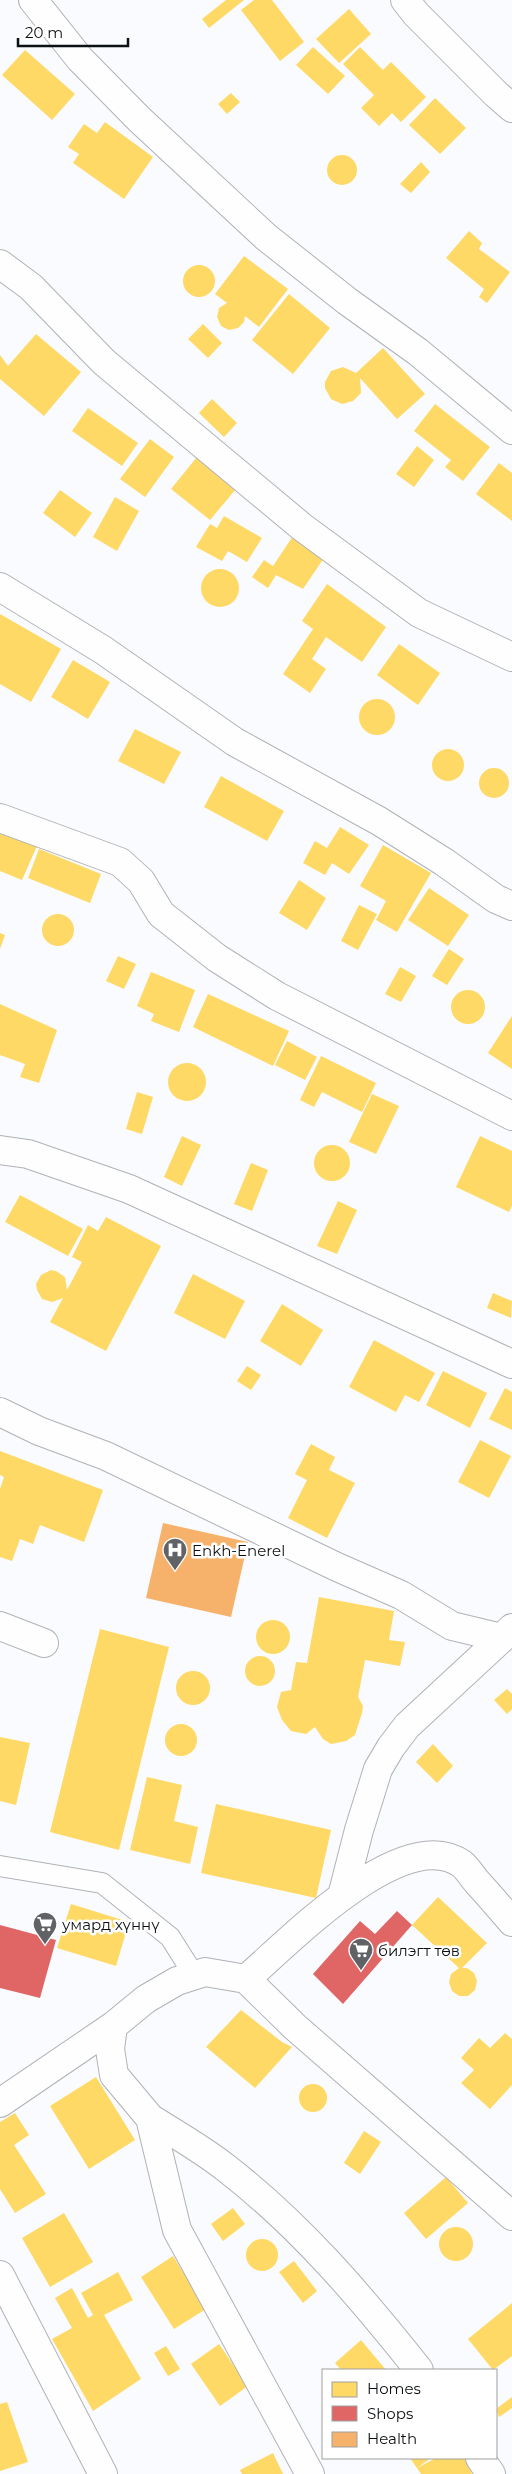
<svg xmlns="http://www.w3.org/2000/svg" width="512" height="2474" viewBox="0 0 512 2474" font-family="Montserrat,sans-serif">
<rect width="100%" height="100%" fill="#f9fbfe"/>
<path fill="#ffd966" d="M226 0H244L209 28 202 19Z
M254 0H272L304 42 280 61 241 10Z
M349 9 371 34 339 63 316 39Z
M313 47 345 76 328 94 296 65Z
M360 47 383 70 391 62 426 97 401 122 392 113 379 126 361 108 374 95 343 64Z
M25 50 75 94 52 120 2 75Z
M231 93 240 102 227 114 218 104Z
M435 98 466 128 440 154 409 125Z
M105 122 153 157 124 199 73 163 79 154 68 147 84 124 97 133Z
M327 170a15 15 0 1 1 30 0a15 15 0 1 1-30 0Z
M421 162 430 172 411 193 400 184Z
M469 231 482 243 479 249 510 272 487 303 479 297 484 289 446 258Z
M244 256 288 289 259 327 245 316 244 322 238 328 229 330 221 326 217 317 219 308 227 303 215 294Z
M183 281a16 16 0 1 1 32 0a16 16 0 1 1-32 0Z
M289 294 330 328 293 374 252 340Z
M203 324 222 343 208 358 188 339Z
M36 334 81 372 44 416 0 379V355L8 366Z
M383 348 425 394 397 419 360 378 361 393 353 401 342 404 331 399 325 388V382L331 371 343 367 356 373Z
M212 399 237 423 224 437 199 413Z
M435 404 490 447 463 481 445 467 451 460 414 431Z
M88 408 138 443 122 466 72 431Z
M150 439 174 457 145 497 120 479Z
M417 446 434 460 414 487 396 474Z
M197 457 236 489 210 520 171 489Z
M499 463 512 473V521L476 494Z
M60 490 92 513 75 537 43 513Z
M115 497 139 511 117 551 93 537Z
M224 516 262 538 247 562 228 551 222 561 196 547 210 524 217 528Z
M293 536 324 558 303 589 276 575 268 588 252 577 264 560 273 566Z
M201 588a19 19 0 1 1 38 0a19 19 0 1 1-38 0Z
M327 584 386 627 362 662 326 637 312 659 326 669 310 693 283 674 313 629 302 621Z
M0 614 61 649 31 702 0 684Z
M399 644 440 673 418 705 377 675Z
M73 660 110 682 88 719 51 697Z
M359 717a18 18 0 1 1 36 0a18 18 0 1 1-36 0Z
M135 729 181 752 164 784 118 761Z
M432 765a16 16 0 1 1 32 0a16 16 0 1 1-32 0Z
M479 783a15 15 0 1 1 30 0a15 15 0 1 1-30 0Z
M221 776 284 811 267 841 204 807Z
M340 827 369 845 349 874 332 863 325 875 303 863 315 841 327 848Z
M0 831 37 846 22 880 0 871Z
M383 845 431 873 397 932 376 920 386 901 360 886Z
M39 849 101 874 90 903 28 878Z
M299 880 326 898 307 930 279 913Z
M429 888 469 915 448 946 408 920Z
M359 905 377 914 358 950 341 941Z
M42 930a16 16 0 1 1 32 0a16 16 0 1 1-32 0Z
M0 933 5 935 0 949Z
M449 949 464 959 447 985 432 976Z
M118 956 136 964 124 989 106 981Z
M400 967 416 976 401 1002 385 994Z
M151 972 195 990 179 1032 151 1021 154 1014 137 1006Z
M451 1007a17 17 0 1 1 34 0a17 17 0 1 1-34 0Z
M208 994 289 1031 273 1066 193 1027Z
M0 1004 57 1030 39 1083 20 1077 25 1064 0 1055Z
M512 1016V1069L488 1053Z
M287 1041 317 1057 305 1080 275 1065Z
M321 1056 376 1083 362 1112 322 1092 314 1107 300 1100Z
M168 1082a19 19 0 1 1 38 0a19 19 0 1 1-38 0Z
M137 1092 153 1097 142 1134 126 1129Z
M372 1094 399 1106 376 1154 349 1142Z
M182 1136 201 1145 182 1186 164 1177Z
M480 1136 512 1151V1206L509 1212 456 1187Z
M314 1163a18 18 0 1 1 36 0a18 18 0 1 1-36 0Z
M251 1163 268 1170 252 1211 234 1204Z
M20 1195 83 1229 68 1256 5 1222Z
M338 1201 357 1210 337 1254 317 1246Z
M106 1217 161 1246 106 1351 50 1322 63 1298 52 1302 42 1299 37 1290 36 1284 41 1275 51 1270 56 1271 65 1277 67 1290 82 1262 72 1257 88 1225 98 1231Z
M193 1274 245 1301 225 1339 174 1313Z
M493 1293 512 1301 511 1318 487 1308Z
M282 1304 323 1330 301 1366 260 1341Z
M374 1340 435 1373 419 1402 405 1395 396 1412 349 1387Z
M247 1366 261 1375 251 1390 237 1381Z
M443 1371 487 1393 470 1428 426 1405Z
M505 1388 512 1392V1430L489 1419Z
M480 1440 511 1456 489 1498 458 1482Z
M311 1444 335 1457 329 1470 355 1483 327 1538 288 1518 307 1480 295 1474Z
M0 1451 103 1490 84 1542 40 1525 33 1544 20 1539 12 1561 0 1557V1489L4 1477 0 1475Z
M319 1597 394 1611 389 1640 405 1642 400 1666 365 1660 358 1697 363 1706 362 1713 355 1735 346 1741 331 1744 323 1739 315 1727 306 1734 291 1731 282 1720 277 1707 281 1692 291 1690 296 1662 307 1663Z
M256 1637a17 17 0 1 1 34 0a17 17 0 1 1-34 0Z
M100 1629 169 1647 119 1850 50 1832Z
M245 1671a15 15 0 1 1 30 0a15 15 0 1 1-30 0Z
M176 1688a17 17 0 1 1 34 0a17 17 0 1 1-34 0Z
M507 1689 512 1694V1709L507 1714 494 1700Z
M165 1740a16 16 0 1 1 32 0a16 16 0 1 1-32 0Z
M0 1737 30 1743 16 1805 0 1801Z
M433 1744 453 1766 437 1783 416 1762Z
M147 1777 182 1785 174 1821 198 1827 190 1864 130 1850Z
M216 1804 331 1830 316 1898 201 1873Z
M438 1897 487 1943 462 1968H467L474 1973 477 1981 475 1990 468 1996H459L452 1991 449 1982 451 1974 459 1968 412 1925Z
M71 1904 129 1922 116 1966 57 1948Z
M241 2010 282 2042 292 2047 255 2088 206 2047Z
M505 2033 512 2039V2085L490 2109 461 2083 474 2070 461 2058 479 2038 490 2048Z
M96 2077 135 2140 89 2169 50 2106Z
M299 2098a14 14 0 1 1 28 0a14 14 0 1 1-28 0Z
M15 2113 29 2135 14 2145 46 2194 15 2213 0 2189V2122Z
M364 2131 381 2142 360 2174 344 2163Z
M446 2177 468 2203 426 2239 404 2213Z
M233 2208 245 2224 223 2241 211 2224Z
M64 2213 93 2262 50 2287 22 2238Z
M439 2244a17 17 0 1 1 34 0a17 17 0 1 1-34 0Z
M246 2255a16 16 0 1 1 32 0a16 16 0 1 1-32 0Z
M173 2256 206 2309 174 2329 141 2277Z
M294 2261 317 2291 303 2303 279 2272Z
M118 2272 133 2300 104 2315 141 2379 93 2411 52 2339 72 2328 55 2298 72 2288 88 2318 93 2315 81 2293Z
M512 2303V2356L493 2370 468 2339Z
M361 2340 386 2370H341L335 2363Z
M219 2344 248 2386 220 2406 191 2364Z
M166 2346 180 2369 168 2376 154 2353Z
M512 2397V2408L499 2417 496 2409Z
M7 2402 28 2462 0 2471V2404Z
M273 2453 283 2474H242L240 2470Z
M410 2458H431L417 2468 436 2458H465L472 2474H421L417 2468Z"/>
<path fill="#e06666" d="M397 1911 412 1925 343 2004 313 1974 360 1921 375 1934Z
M0 1925 56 1940 40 1998 0 1988Z"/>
<path fill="#f6b26b" d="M163 1523 248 1542 231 1617 146 1598Z"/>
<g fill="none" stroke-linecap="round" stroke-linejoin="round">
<defs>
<path id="lane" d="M0 1866 102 1883 170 1937 194 1975"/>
<path id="street" d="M33 0 80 59 139 119 266 237 347 301 418 352 512 430
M405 0 416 14 496 94 512 108
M0 264 31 287 104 362 302 527 419 613 512 657
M0 587 103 650 235 742 379 821 444 862 496 899 512 906
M0 818 120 862 141 881 161 914 217 958 277 996 512 1116
M0 1150 28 1154 129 1189 512 1364
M0 1412 39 1431 106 1456 337 1567 401 1595 452 1626 502 1638 512 1628
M0 1626 44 1643
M342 1896 359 1830 378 1769 391 1747 407 1726 502 1638
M246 1979 295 2027 512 2216
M113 2026 110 2049 114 2075 150 2118 177 2230 310 2474
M0 2103 113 2026 146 1999 177 1981 205 1972 246 1979C288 1943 403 1822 462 1864 467 1868 472 1876 477 1882 489 1895 500 1908 512 1922
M150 2118C175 2134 202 2149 226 2168 300 2225 361 2297 419 2370
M480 2458 491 2474"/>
<path id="secondary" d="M0 2275 103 2474"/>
</defs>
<use href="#lane" stroke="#b0b2b5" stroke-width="22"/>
<use href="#street" stroke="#b0b2b5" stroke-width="30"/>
<use href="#secondary" stroke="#b0b2b5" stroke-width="30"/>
<use href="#lane" stroke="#fefeff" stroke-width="20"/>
<use href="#street" stroke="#fefeff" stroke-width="28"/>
<use href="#secondary" stroke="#fefeff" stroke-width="28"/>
</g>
<defs>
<symbol id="hospital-pin" viewBox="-11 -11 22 30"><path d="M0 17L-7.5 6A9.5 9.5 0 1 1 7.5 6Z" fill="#606265" stroke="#fff"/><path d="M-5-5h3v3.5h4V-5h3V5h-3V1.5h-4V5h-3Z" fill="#fff"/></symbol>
<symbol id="supermarket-pin" viewBox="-11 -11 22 30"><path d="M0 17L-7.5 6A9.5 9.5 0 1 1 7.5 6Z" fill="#606265" stroke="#fff"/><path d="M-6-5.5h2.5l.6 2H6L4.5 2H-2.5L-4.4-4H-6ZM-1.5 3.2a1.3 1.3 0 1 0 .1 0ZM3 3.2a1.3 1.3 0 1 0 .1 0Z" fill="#fff"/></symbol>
</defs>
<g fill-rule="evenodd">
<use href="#hospital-pin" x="161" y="1536" width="28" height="38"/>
<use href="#supermarket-pin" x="31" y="1910" width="28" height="38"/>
<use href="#supermarket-pin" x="347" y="1936" width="28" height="38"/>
</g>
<g text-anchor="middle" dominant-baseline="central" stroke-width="5" stroke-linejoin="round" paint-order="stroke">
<g font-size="15" fill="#0d1012" stroke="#fff" text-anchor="start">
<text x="192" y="1550">Enkh-Enerel</text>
<text x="62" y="1924">умард хүннү</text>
<text x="378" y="1950">билэгт төв</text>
</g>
</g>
<rect x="322" y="2369" width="175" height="90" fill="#ffffff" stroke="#9e9fa0"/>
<rect x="332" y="2382" width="25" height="15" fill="#ffd966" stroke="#9e9fa0"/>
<text x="367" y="2394" font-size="15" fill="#0d1012">Homes</text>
<rect x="332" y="2406" width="25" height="15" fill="#e06666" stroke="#9e9fa0"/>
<text x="367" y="2419" font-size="15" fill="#0d1012">Shops</text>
<rect x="332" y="2432" width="25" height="15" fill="#f6b26b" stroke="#9e9fa0"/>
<text x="367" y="2444" font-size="15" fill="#0d1012">Health</text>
<path d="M18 38v8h110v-8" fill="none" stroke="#0d1012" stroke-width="2.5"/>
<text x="25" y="38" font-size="15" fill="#0d1012" stroke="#ffffff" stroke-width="4" paint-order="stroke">20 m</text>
</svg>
